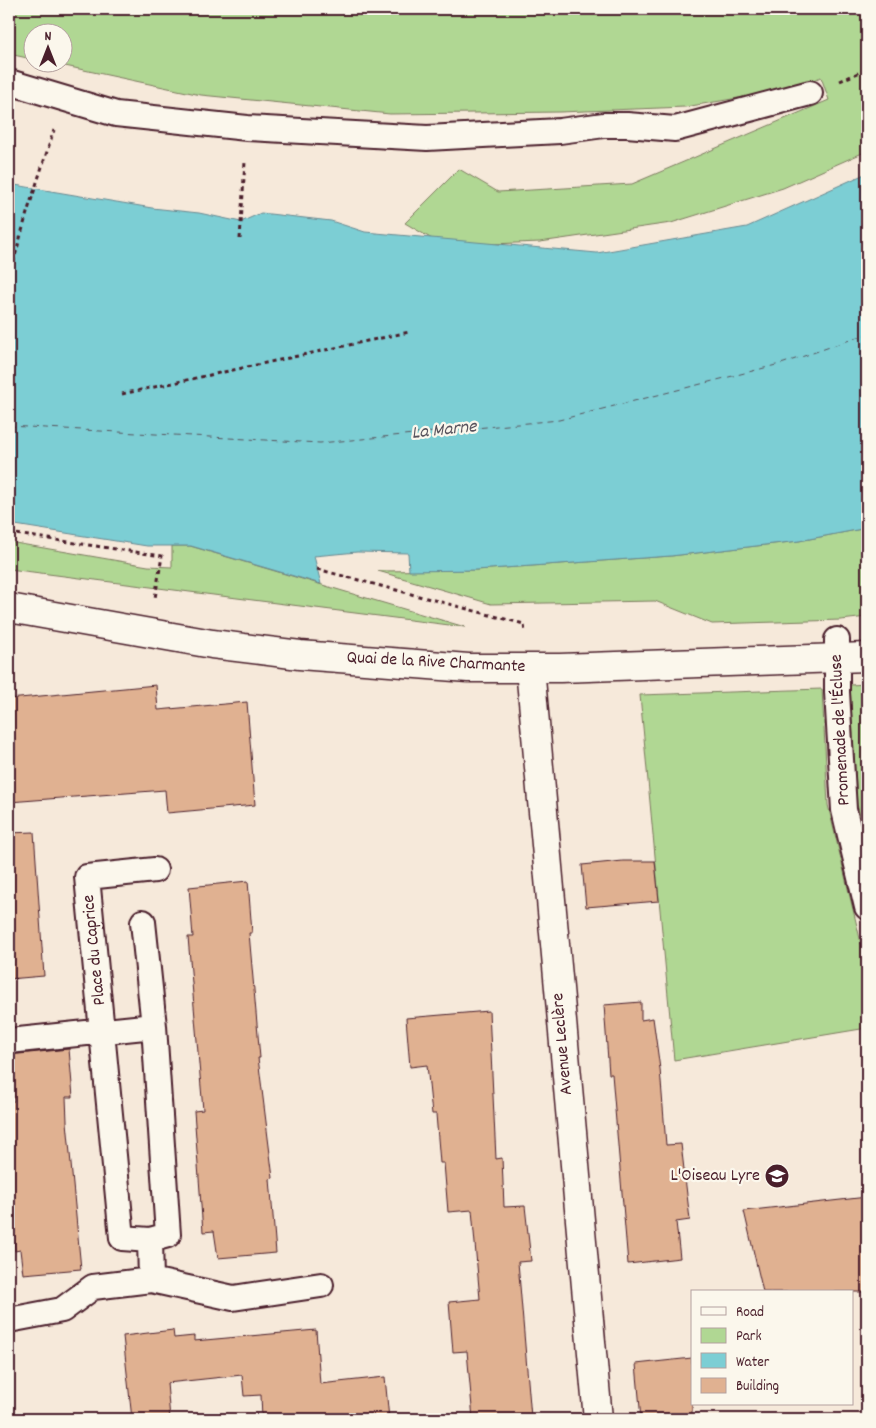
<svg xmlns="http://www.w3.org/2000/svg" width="876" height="1428" viewBox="0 0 876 1428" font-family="Dekko,sans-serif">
<rect width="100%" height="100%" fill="#f6e9da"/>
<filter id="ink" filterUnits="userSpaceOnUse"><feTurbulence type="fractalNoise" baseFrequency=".02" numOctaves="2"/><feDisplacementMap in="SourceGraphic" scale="10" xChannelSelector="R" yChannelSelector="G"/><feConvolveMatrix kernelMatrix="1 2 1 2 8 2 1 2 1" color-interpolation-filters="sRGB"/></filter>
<g filter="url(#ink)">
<path fill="#b0d793" stroke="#7d7b5f" d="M9 9H867V151L783 188 671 223 540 242 444 246 405 223 459 169 498 192 632 184 829 100 821 77 791 89 685 107 560 112 390 114 201 95 51 63 62 62V32H32V59L9 54Z
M867 528V617L841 620 712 624 655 601 491 604 378 571 476 570 671 556 799 541Z
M9 542 148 566 172 567V546H190L465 627 9 569Z
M867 684V844L857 804 850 685Z
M822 689 828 805 867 968V1028L674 1060 640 695Z"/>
<path fill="#7cced4" stroke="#688890" d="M867 173V528L799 541 671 556 476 570 409 571 408 553 357 552 314 556 321 584 191 546H147L9 524V184L152 208 199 213 241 222 261 213 331 221 365 232 597 253 747 227Z"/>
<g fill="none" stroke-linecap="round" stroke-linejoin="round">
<path stroke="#59545e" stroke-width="1" stroke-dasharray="6 5" stroke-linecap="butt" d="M9 426 320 443 559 420 784 363 867 334"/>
</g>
<path fill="#e0b191" stroke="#4a1f2b" d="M156 685 158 710 247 702 255 805 167 813 165 790 9 802V699Z
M34 832 44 976 9 979V833Z
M623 861H655L659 901 586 907 582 865Z
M248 881 252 933H249L260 1058H258L273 1178 270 1179 276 1253 218 1258 214 1231 203 1232 194 1111 203 1110 188 937H193L189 887Z
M641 1002V1020L653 1018 660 1069 666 1145 681 1144 690 1220 676 1222 680 1258 628 1264 612 1074H609L604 1005Z
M489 1011 496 1159 502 1158 504 1207 525 1206 531 1261 518 1262 531 1417 507 1419H473L467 1351 453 1352 449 1302 480 1299 472 1210 448 1212 444 1163H440L436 1114H432L427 1065 410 1067 406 1018Z
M69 1049 73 1097H66L67 1122 81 1269 23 1274 20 1250 15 1251 9 1186V1102L14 1101 9 1055Z
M867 1197V1292H763L744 1211Z
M173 1330 174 1338 194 1336V1341L316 1330 320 1384 385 1377 389 1419H262L261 1395 244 1396 242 1375 167 1383 170 1419H132L123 1336Z
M692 1358V1419H641L636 1364Z"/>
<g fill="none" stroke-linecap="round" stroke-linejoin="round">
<defs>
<path id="service" d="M9 82 116 114 247 128 427 138 560 131 604 125H627L675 129 810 93
M837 640V692L844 810 867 907
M143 922 154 1026 168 1235 150 1240 122 1238 87 877 155 870
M9 1041 154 1026
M150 1240 151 1280
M9 1320 62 1310 93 1287 151 1280 233 1298 321 1285"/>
<path id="minor" d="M9 608 212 644 300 655 468 668H560L867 657
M530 668 598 1419"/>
</defs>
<use href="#service" stroke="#4a1f2b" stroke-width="28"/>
<use href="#minor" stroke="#4a1f2b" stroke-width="31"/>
<path stroke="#4a1f2b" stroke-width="3" stroke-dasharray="4 4" stroke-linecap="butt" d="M840 81 867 69
M240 239 245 162
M9 278 27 213 54 130
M122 394 409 332
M9 533 162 556 155 598
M317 569 524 624 525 633"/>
<use href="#service" stroke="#fbf7ec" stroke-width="24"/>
<use href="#minor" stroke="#fbf7ec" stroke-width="28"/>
</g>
</g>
<defs>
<symbol id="school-disc" viewBox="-11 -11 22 22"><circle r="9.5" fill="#4a1f2b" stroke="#fbf7ec"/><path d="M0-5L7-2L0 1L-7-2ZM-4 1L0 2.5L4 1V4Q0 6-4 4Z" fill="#fff"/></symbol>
</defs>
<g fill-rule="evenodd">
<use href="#school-disc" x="763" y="1162" width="28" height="28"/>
</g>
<g text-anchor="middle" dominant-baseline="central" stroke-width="4.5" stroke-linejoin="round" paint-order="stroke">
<g font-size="18" fill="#4a1f2b" stroke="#fbf7ec">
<text transform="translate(436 663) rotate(3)">Quai de la Rive Charmante</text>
<text transform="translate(841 730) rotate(-93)">Promenade de l'Écluse</text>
<text transform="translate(95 950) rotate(-96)">Place du Caprice</text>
<text transform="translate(563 1044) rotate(-95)">Avenue Leclère</text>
</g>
<g font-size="18" fill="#4a1f2b" stroke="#fbf7ec" text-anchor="end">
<text x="760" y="1176">L'Oiseau Lyre</text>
</g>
<g font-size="19" font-style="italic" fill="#59545e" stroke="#fbf7ec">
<text transform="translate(444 431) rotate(-6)">La Marne</text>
</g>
</g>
<rect width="876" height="1428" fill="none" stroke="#fbf7ec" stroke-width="30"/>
<rect x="15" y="15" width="846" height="1398" fill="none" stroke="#4a1f2b" stroke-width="2" filter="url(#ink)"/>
<rect x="691" y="1290" width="162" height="115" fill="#fbf7ec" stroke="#b4a19f"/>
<rect x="701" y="1307" width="25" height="8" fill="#fbf7ec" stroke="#b4a19f"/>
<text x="736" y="1316" font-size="15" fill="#4a1f2b">Road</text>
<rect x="701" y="1328" width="25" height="15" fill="#b0d793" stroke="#b4a19f"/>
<text x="736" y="1340" font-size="15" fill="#4a1f2b">Park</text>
<rect x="701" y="1353" width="25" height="15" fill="#7cced4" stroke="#b4a19f"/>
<text x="736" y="1366" font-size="15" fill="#4a1f2b">Water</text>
<rect x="701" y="1378" width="25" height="15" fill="#e0b191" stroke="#b4a19f"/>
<text x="736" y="1390" font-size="15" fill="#4a1f2b">Building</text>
<g transform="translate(48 48)"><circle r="24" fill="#fbf7ec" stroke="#b4a19f"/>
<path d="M0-4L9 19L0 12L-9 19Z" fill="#4a1f2b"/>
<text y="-8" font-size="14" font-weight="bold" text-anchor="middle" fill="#4a1f2b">N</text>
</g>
</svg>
